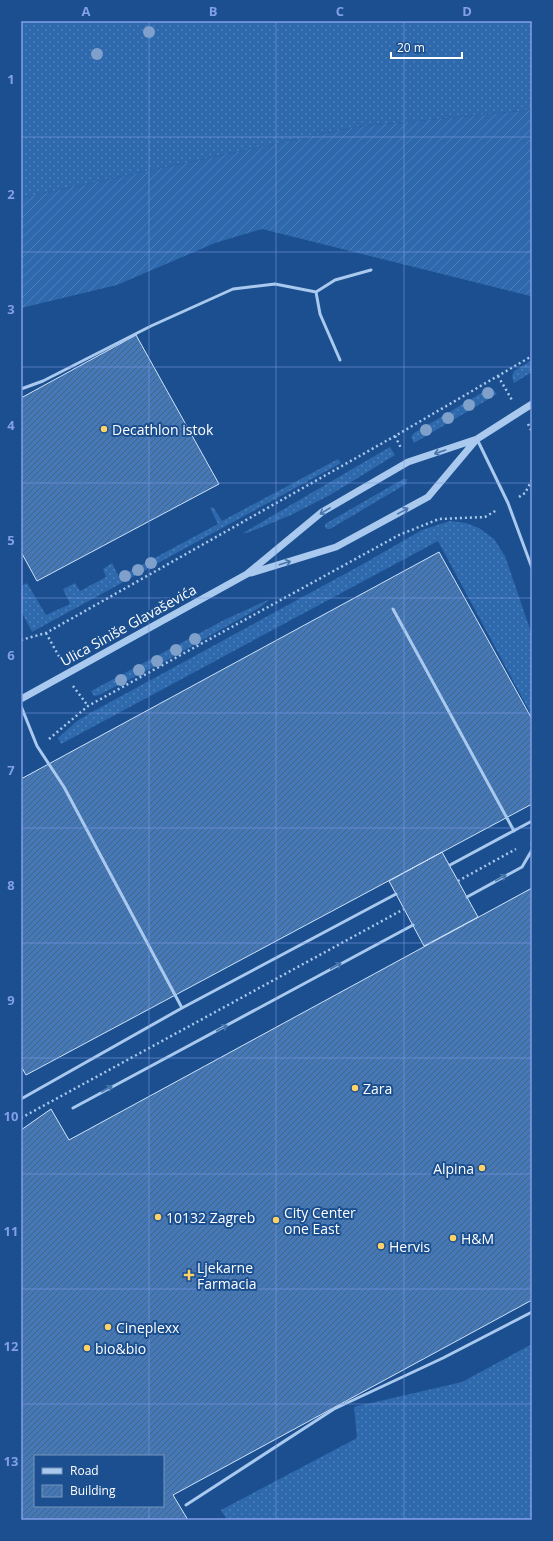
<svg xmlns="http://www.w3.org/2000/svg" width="553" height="1541" viewBox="0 0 553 1541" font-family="'Open Sans',sans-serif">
<defs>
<pattern id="grass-dots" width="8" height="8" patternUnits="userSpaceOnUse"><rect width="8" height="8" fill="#2e69ad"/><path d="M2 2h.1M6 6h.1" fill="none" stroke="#4d80b9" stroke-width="1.8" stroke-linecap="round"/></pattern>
<pattern id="garden-furrows" width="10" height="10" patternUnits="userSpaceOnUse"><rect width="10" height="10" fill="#2e69ad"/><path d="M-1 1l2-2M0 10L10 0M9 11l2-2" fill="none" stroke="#4d80b9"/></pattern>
<pattern id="building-hatch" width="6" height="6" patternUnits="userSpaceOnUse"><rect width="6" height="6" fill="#4478b7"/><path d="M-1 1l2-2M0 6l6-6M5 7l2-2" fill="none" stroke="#486282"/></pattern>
</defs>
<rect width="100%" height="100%" fill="#1b4f8f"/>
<path fill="url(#grass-dots)" d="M21 21H532V110L355 127 21 198Z
M532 360V372L514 383 512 376 514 371Z
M488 389H492L497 394 414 443 411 437 414 433Z
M390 447 395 455 330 495 291 515 247 533H243Z
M338 459 341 463 32 632 21 611V586L27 583 46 615 70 604 63 589 75 583 80 591 106 577 103 569 112 563 119 577 218 524 210 508 213 507 222 521Z
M403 479H407L406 484 330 529H327L325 527V524Z
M450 521 466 523 479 528 494 539 505 556 532 635V716L438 541 61 744 58 738 77 721 92 712 363 564 422 530Z
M270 599 259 608 160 664 99 695 94 696 91 691 224 620Z
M532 1344V1520H227L221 1510 357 1438 354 1407 462 1382Z"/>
<path fill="url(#garden-furrows)" d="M532 110V294L530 296 262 229 215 243 117 285 21 308V198L355 127Z"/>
<path fill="url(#building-hatch)" stroke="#cfe3fa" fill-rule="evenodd" d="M136 335 219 484 37 581 21 552V398Z
M439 552 532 719V804L26 1075 21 1066V779Z
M442 852 478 917 424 946 389 881Z
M532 888V1300L173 1495 188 1520H21V1130L51 1109 69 1140ZM35 1456H163V1506H35Z"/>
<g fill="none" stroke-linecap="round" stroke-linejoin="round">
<path stroke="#a9c9ee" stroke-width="2.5" stroke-dasharray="2 3" stroke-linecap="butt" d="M498 376 512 400
M528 424 532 432
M395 436 401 448
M519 497 525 493 532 480
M46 633 61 660
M21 640 46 633 395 436 532 356
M73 686 88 706
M49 739 88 706 399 535 439 519 485 517 497 510
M458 881 516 849
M21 1118 404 909"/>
<path stroke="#a9c9ee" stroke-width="3" d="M316 292 335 280 371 270
M21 389 43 381 151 326 233 289 275 284 316 292 320 314 340 360
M477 439 508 503 532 568
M393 609 514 831
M21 706 37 746 64 787 182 1008
M532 843V844
M450 865 532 821
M467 897 522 867 532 850
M21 1099 182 1008 396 894
M73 1108 413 925
M186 1505 334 1409 443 1358 532 1312"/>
<path stroke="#a9c9ee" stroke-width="7" d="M251 573 336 547 428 497 476 440
M21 699 247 574 322 512 408 462 477 439 532 404"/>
</g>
<g fill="#7ea0ca">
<circle cx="149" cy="32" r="6"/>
<circle cx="97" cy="54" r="6"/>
<circle cx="488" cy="393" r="6"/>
<circle cx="469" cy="405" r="6"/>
<circle cx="448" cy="418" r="6"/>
<circle cx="426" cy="430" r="6"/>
<circle cx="151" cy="563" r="6"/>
<circle cx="138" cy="570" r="6"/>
<circle cx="125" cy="576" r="6"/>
<circle cx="195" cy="639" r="6"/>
<circle cx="176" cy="650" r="6"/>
<circle cx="157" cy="661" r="6"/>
<circle cx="139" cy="670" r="6"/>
<circle cx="121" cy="680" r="6"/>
</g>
<defs><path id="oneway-shaft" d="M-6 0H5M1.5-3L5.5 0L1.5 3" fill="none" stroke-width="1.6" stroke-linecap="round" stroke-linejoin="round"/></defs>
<g stroke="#4674ac">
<use href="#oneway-shaft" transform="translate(440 452) rotate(161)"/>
<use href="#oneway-shaft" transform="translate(325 511) rotate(148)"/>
<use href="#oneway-shaft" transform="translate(403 511) rotate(-29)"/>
<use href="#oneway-shaft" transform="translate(285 563) rotate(-17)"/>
<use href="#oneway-shaft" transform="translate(501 878) rotate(-29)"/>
<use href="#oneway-shaft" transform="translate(336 966) rotate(-28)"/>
<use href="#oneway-shaft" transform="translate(222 1028) rotate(-28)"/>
<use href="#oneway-shaft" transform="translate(107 1089) rotate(-28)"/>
</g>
<path fill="none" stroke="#839eea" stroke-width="1" stroke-opacity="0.55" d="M149 21V1456M276 21V1520M404 21V1520M21 137H532M21 252H532M21 367H532M21 483H532M21 598H532M21 713H532M21 828H532M21 943H532M21 1058H532M21 1174H532M21 1289H532M21 1404H532M149 1506V1520"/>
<g fill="#ffd166" stroke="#1b4f8f" stroke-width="1.5">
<circle cx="104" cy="429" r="4"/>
<circle cx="355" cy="1088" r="4"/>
<circle cx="482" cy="1168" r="4"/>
<circle cx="158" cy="1217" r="4"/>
<circle cx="276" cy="1220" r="4"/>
<circle cx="453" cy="1238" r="4"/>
<circle cx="381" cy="1246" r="4"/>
<path d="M187 1269h4v4h4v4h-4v4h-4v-4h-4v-4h4z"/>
<circle cx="108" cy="1327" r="4"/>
<circle cx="87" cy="1348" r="4"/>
</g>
<g text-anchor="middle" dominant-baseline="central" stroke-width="4" stroke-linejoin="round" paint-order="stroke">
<g font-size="14" fill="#fff" stroke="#1b4f8f" text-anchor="start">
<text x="112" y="429">Decathlon istok</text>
<text x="363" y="1088">Zara</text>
<text x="474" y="1168" text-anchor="end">Alpina</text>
<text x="284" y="1212">City Center<tspan x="284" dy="16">one East</tspan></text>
<text x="166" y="1217">10132 Zagreb</text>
<text x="461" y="1238">H&amp;M</text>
<text x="389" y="1246">Hervis</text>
<text x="197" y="1267">Ljekarne<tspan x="197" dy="16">Farmacia</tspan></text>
<text x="116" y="1327">Cineplexx</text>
<text x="95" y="1348">bio&amp;bio</text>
</g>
<g font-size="14" fill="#fff" stroke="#1b4f8f">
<text transform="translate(128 625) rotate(-29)">Ulica Siniše Glavaševića</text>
</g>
</g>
<rect width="553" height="1541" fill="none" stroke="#1b4f8f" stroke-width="44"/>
<rect x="34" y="1455" width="130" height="52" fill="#1b4f8f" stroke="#7695bc"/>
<rect x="42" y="1468" width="20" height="6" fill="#a9c9ee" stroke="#7695bc"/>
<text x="70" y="1475" font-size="12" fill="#ffffff">Road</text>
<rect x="42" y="1485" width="20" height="12" fill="url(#building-hatch)" stroke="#7695bc"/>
<text x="70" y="1495" font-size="12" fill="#ffffff">Building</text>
<path d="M391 52v6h71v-6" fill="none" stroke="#ffffff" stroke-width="2"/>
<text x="397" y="52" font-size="12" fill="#ffffff" stroke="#1b4f8f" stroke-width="3" paint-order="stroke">20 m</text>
<rect x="22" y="22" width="509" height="1497" fill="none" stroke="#839eea" stroke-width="1.5"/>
<g font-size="13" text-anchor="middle" font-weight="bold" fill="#839eea">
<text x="86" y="16">A</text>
<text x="213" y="16">B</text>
<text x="340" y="16">C</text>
<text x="467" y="16">D</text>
<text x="11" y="84">1</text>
<text x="11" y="199">2</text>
<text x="11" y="314">3</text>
<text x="11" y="430">4</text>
<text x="11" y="545">5</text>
<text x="11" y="660">6</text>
<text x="11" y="775">7</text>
<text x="11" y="890">8</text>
<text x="11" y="1005">9</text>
<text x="11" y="1121">10</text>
<text x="11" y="1236">11</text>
<text x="11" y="1351">12</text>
<text x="11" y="1466">13</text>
</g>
</svg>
